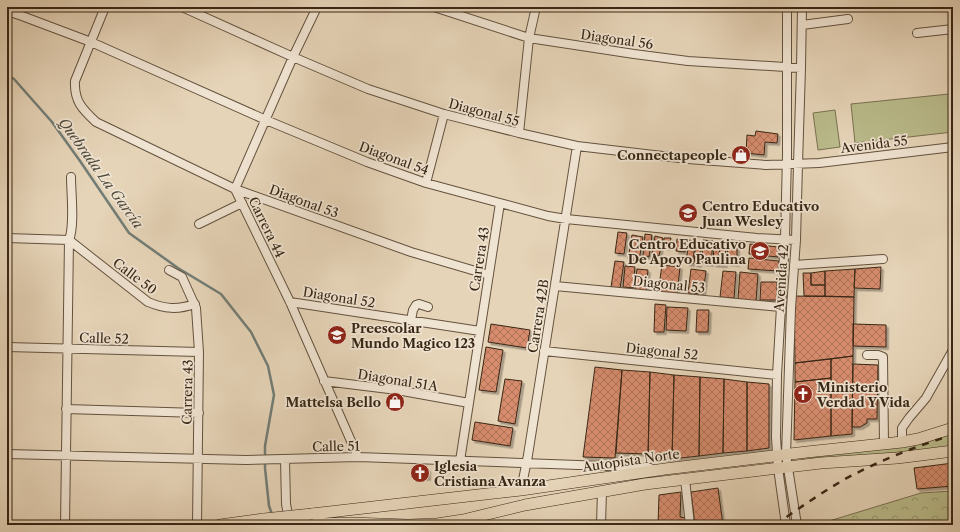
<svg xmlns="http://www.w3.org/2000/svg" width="960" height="532" viewBox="0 0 960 532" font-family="'Libre Caslon Text',serif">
<defs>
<pattern id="park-crowns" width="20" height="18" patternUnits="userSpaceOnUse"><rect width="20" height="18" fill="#babb8b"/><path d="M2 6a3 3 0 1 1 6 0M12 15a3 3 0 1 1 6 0" fill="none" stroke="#989870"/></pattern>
<pattern id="building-cross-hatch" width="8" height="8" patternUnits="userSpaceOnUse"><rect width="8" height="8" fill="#d68c6d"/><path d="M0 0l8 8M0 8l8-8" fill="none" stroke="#af7258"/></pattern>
<filter id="shadow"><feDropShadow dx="2.5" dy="2.5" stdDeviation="0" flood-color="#0004"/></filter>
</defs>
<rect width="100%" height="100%" fill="#e6d4b8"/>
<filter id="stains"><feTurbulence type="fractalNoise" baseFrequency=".005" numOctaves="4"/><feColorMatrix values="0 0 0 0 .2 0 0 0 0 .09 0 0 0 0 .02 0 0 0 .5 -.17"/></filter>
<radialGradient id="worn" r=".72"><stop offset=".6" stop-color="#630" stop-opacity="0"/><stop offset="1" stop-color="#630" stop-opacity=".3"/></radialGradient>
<path fill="#babb8b" stroke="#797150" d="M949 94 953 132 855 143 851 104Z
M835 110 840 147 818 150 813 113Z
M953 431V447L871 456 803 460 802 456Z"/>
<path fill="url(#park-crowns)" stroke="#797150" d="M953 491V525H816L921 493Z"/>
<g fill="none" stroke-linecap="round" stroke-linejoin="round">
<path stroke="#727d76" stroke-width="2.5" d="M7 75 14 79 52 122 80 161 129 233 178 268 221 294 251 332 268 366 274 395 265 446V468L269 506 272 514"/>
</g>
<path fill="url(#building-cross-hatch)" stroke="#382715" filter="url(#shadow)" d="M756 131 778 134 777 143 765 142 764 155 746 153 747 135 755 136Z
M618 232 627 233 624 254 615 253Z
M645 234 652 235 649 257 643 256Z
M632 235 643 237 639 261 628 259Z
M655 236 663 238 659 256 652 254Z
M664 238H671L669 248 663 247Z
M677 239 687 240 685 252 676 251Z
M689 240 696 241 692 264 686 263Z
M703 240 713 241 711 264 702 263Z
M696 241 702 242 699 265 694 264Z
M720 242 726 243 725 265H719Z
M714 243 720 244 718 265 713 264Z
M728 243H737V264L727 263Z
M750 244 778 247V257L749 254Z
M749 258 779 261 778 271 748 269Z
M615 261 624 262 620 289 611 287Z
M662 265 680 267 677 295 658 293Z
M625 266 635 267 633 288 623 287Z
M881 267 880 289 854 288 855 269Z
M637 269 648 270 646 291 635 289Z
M691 269 706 271 703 294 688 293Z
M855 269 854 297 825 296V271Z
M723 271 736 272 734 298 720 297Z
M825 271V285H811V273Z
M740 272 758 274 756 301 738 299Z
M803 273H811V285H825V296H804Z
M761 282H777V300H760Z
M794 296 854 297 853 356 795 363Z
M655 304 666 305 664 332H654Z
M667 307 688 308 686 331 666 330Z
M697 310H709L708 332H696Z
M491 324 530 330 527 348 488 342Z
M853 324 886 325V347L853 346Z
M486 347 503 350 496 392 479 390Z
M853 356 852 434 831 436V359Z
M831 359V378L795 382V363Z
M853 364 878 365 877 419H867V423L860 427H852Z
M595 367 622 370 615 458 583 457Z
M622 370 650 372 648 454 616 453Z
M650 372 674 375 672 459H648Z
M674 375 700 377 699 456 672 459Z
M700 377 724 379 723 453 699 456Z
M831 378V436L794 440 795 382Z
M505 379 522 381 515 424 498 421Z
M724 379 747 382V451L723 453Z
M747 382 769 384V448L747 451Z
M475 422 513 428 510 446 472 440Z
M953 463V486L917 489 914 468Z
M412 469H428V478L412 477Z
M718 488 723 525H695L691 492Z
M681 492 680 517 687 518V525H658L659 495Z"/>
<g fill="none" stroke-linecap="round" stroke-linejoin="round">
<defs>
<path id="minor" d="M105 7 75 81C74 101 82 109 96 122L235 189 411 252 489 275
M182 7 293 57 368 89 444 114 519 133 577 146 688 159 766 165 819 163 953 147
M317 7 293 57 235 189 290 302 358 457
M434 7 529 38 634 54 688 61 801 68
M7 11 22 16 91 42 266 120 367 162 426 183 500 203 548 216 566 219 757 238 796 240
M802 25 848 19
M917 33 953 29
M519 133 529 38 536 7
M426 183 444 114
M199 224 242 203
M7 238 69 240
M69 240 148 302C165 309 177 310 195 304
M794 265 883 259
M169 270 182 277 196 308 199 352 197 525
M555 286 780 307
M290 302 480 331
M411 320 413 310 416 305 419 304 428 307
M7 347 199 352
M544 351 777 375
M867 355H878L883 357 884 444
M324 381 397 390 469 403
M66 409 199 413
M902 442V428L909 418 926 398 953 350
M7 454 246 460 358 457 635 467 650 468
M285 460 286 504 290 525
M460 461 500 203
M685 479 690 525
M521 490 528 455 577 146
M65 525 69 240C75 225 71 194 71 177
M601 525 602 491
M786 525 778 468 776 437 777 375 785 239 787 155V7
M797 525 786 455 791 308 796 240 798 164 801 68 802 7"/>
<path id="major" d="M312 514 521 490 665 469 807 452 902 442 918 439 953 428
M220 525 264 519
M298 525 315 524 351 523 408 525 437 524 463 520 525 505 645 484 821 463 897 458 953 451"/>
</defs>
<use href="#minor" stroke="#64523e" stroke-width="10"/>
<use href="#major" stroke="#382715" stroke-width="12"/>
<use href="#minor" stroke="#efe3d1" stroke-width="8"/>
<use href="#major" stroke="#e6d4b8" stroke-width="11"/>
<path stroke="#382715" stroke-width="2.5" stroke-dasharray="7 7" stroke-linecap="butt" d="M775 525C798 509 821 493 845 479 879 461 916 446 953 435"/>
<defs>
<path id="major-bridge" d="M264 519 312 514"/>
</defs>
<use href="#major-bridge" stroke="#382715" stroke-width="12" stroke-linecap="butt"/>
<use href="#major-bridge" stroke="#e6d4b8" stroke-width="11"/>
</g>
<defs>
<symbol id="shop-disc" viewBox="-11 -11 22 22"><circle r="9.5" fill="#8f2418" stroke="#efe3d1"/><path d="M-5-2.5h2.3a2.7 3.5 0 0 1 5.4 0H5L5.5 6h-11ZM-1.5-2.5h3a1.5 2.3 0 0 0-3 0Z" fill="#fff"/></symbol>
<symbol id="school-disc" viewBox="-11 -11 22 22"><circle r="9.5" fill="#8f2418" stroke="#efe3d1"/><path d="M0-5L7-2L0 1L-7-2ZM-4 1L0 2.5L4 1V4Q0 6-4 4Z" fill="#fff"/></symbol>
<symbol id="church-disc" viewBox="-11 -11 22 22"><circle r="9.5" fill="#8f2418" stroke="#efe3d1"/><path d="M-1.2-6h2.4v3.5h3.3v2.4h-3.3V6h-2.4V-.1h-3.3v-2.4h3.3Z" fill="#fff"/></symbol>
</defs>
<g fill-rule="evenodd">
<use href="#shop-disc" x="730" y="144" width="22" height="22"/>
<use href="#school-disc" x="677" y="202" width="22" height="22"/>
<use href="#school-disc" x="749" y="240" width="22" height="22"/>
<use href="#school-disc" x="326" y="324" width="22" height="22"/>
<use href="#church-disc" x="792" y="383" width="22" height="22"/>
<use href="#shop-disc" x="384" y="391" width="22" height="22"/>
<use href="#church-disc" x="409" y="462" width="22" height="22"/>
</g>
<g text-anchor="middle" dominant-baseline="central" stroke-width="3.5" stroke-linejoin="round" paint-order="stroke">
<g font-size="13" fill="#382715" stroke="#efe3d1">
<text transform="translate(617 39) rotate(8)">Diagonal 56</text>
<text transform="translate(484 112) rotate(15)">Diagonal 55</text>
<text transform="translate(874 144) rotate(-7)">Avenida 55</text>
<text transform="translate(394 158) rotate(20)">Diagonal 54</text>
<text transform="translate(304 201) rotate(20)">Diagonal 53</text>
<text transform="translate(267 227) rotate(64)">Carrera 44</text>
<text transform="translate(479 259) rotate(-81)">Carrera 43</text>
<text transform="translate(135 276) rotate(37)">Calle 50</text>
<text transform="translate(781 278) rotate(-86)">Avenida 42</text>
<text transform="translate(669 284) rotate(6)">Diagonal 53</text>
<text transform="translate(339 297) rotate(9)">Diagonal 52</text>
<text transform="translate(538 316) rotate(-81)">Carrera 42B</text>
<text transform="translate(104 338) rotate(2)">Calle 52</text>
<text transform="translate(662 351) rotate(6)">Diagonal 52</text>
<text transform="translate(398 380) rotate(9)">Diagonal 51A</text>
<text transform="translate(187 392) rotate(-89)">Carrera 43</text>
<text transform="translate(336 446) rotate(-1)">Calle 51</text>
<text transform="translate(631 460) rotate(-8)">Autopista Norte</text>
</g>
<g font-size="13" font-weight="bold" fill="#382715" stroke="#efe3d1" text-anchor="start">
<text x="727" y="155" text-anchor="end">Connectapeople</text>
<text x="702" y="206">Centro Educativo<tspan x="702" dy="15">Juan Wesley</tspan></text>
<text x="746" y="244" text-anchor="end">Centro Educativo<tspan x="746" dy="15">De Apoyo Paulina</tspan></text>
<text x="351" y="328">Preescolar<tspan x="351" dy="15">Mundo Magico 123</tspan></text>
<text x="817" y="387">Ministerio<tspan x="817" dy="15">Verdad Y Vida</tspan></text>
<text x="381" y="402" text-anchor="end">Mattelsa Bello</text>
<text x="434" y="466">Iglesia<tspan x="434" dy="15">Cristiana Avanza</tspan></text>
</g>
<g font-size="14" font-style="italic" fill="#504b3d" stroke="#efe3d1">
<text transform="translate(101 173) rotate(54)">Quebrada La García</text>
</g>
</g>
<rect width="960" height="532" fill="none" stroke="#e6d4b8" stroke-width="24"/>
<rect x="8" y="8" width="944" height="516" fill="none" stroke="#382715" stroke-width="2"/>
<rect x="12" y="12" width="936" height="508" fill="none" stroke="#382715"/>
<rect width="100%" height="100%" filter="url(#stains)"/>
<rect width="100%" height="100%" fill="url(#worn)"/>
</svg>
